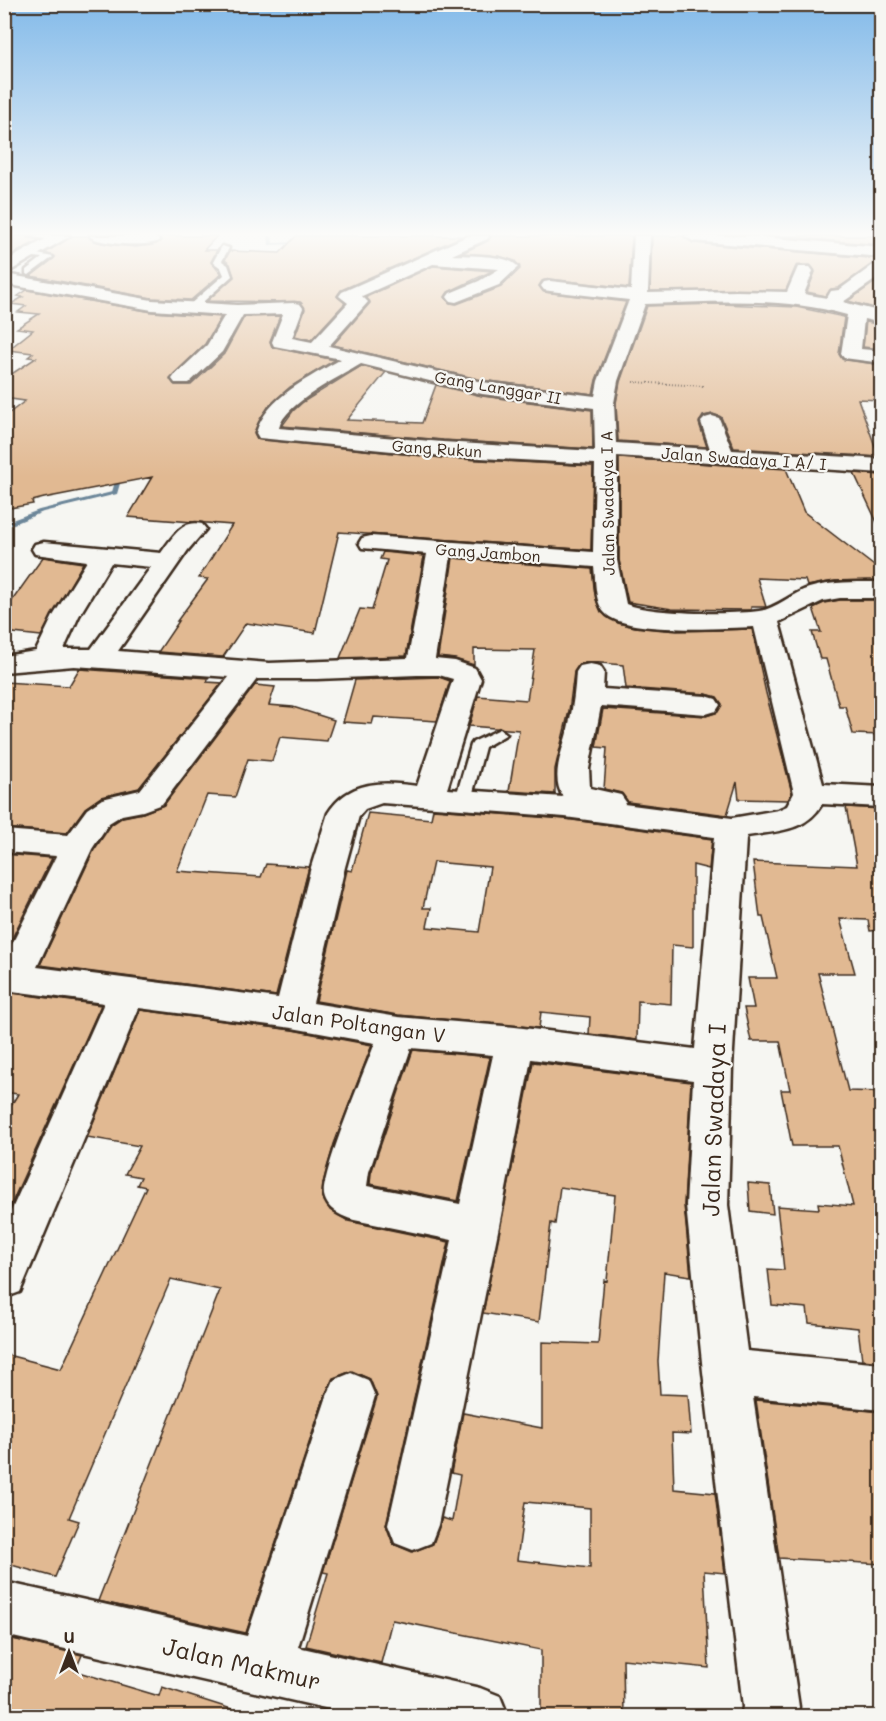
<svg xmlns="http://www.w3.org/2000/svg" width="886" height="1721" viewBox="0 0 886 1721" font-family="Mali,sans-serif">
<rect width="100%" height="100%" fill="#f6f6f2"/>
<filter id="ink" filterUnits="userSpaceOnUse"><feTurbulence type="fractalNoise" baseFrequency=".0167" numOctaves="2"/><feDisplacementMap in="SourceGraphic" scale="12" xChannelSelector="R" yChannelSelector="G"/><feConvolveMatrix kernelMatrix="1 2 1 2 8 2 1 2 1" color-interpolation-filters="sRGB"/></filter>
<g filter="url(#ink)">
<g fill="none" stroke-linecap="round" stroke-linejoin="round">
<path fill="#6c8699" fill-rule="evenodd" d="M268 236H272L273 243 296 242 301 246 299 247 295 244 269 245Z
M118 472 123 473 117 494 43 512 4 528V523L39 510 112 492Z"/>
</g>
<path fill="#e1b992" stroke="#3b2a1e" stroke-width="1.5" fill-rule="evenodd" d="M4 236H26L39 240 4 259Z
M72 236H88L94 241 113 245 136 247 156 244 161 240 157 236H217L204 250H217L211 262 221 274 191 300 152 298 31 276 55 257 45 253Z
M296 236H463L341 290 337 296 345 303 311 340 295 336 305 309 300 302 207 301 234 277 230 264 225 260 230 251 280 253Z
M491 236H632L629 288 550 279 542 281 539 286 544 292 626 302 596 380 593 394 482 380 333 345 370 303 366 297 433 266 492 271 448 292 445 297 450 303 457 304 501 287 520 269 515 261 498 256 462 253 488 241Z
M652 236H683L693 243 881 259 838 288 831 289 826 296 807 292 815 272 810 265 796 266 786 290 650 291Z
M773 236H882V245Z
M874 283 882 284V310L848 301Z
M27 290 152 312 221 317 205 344 170 378 175 385H191L224 354 244 317 280 316 270 341 272 347 335 360 290 387 268 407 254 432 257 439 443 458 593 466 591 550 339 532 315 633 246 623 223 657 158 652 179 621H177L208 579 199 578 232 525 128 517 152 477 44 498 32 501 33 504 4 509V417L25 401 4 398V379L36 358 28 357 33 353 8 350 33 330 17 328 39 314 18 312 26 306 11 304 23 297 18 296Z
M721 304 796 307 844 317 839 354 842 359 882 365V400L858 399 879 457 734 448 721 417 713 414 703 416 699 423 707 447 618 441 616 403 620 382 647 306Z
M866 322 882 325V349L863 347Z
M361 366 386 372 347 420 422 423 436 385 482 396 592 410 593 449 443 440 282 426 293 411 303 402Z
M619 458 786 469 804 512 882 572V580L835 581 807 586 805 580 757 578 766 607H751V610H746L672 609 628 602 619 560Z
M854 473 882 475V533Z
M383 552 424 556 406 656 340 658 360 609 372 610 387 560 380 559Z
M43 557 83 563 41 636 4 632V612Z
M453 558 592 569 596 599 601 612 618 623 635 627 677 631 752 629 766 693 792 793 788 800 739 799 737 782 727 815 628 802 621 793 604 789 607 748 596 747 603 709 706 716 718 712 722 704 717 697 706 694 626 688 623 665 590 662 580 664 574 672 569 711 555 769V794L509 791 519 730 469 726 478 696 527 700 535 650 474 649V665L455 659 438 657Z
M840 600H882V735L853 734 845 706H839L826 659H820L812 632H821L813 608 824 603Z
M79 669 209 678 207 682 222 683 139 788 101 797 85 808 67 833 4 828V682L69 686Z
M439 677 450 681 437 721 374 717 372 724 343 722 355 680Z
M255 685 275 687 269 705 293 707 334 720 327 741 280 737 272 761 248 759 235 797 207 795 177 871 261 877 266 864 309 867 276 996 40 965 94 850 111 825 123 817 143 813 164 805Z
M846 807 882 809V930L870 931 868 920 840 919 855 973H818L848 1091 882 1092V1362L862 1360 858 1328 809 1323 807 1308 772 1305 768 1269 784 1270 777 1206 819 1209 818 1203 853 1206 838 1146H792L781 1090H790L780 1041H751L744 1008H754L748 978H777L763 917H760L753 862 857 866Z
M433 809 565 819 712 839 709 869 693 865V947L672 945 671 1004 638 1001 637 1040 589 1034 590 1017 541 1012 539 1028 398 1015 316 1001 347 870 352 871 368 813 431 819ZM433 862 490 867 479 932 427 927 431 908H423Z
M4 854 52 858 4 954Z
M4 992 101 1005 4 1220V1117L18 1094 4 1092Z
M140 1010 292 1030 372 1045 334 1144 323 1183 322 1195 330 1210 348 1221 449 1242 386 1525 393 1544 412 1552 433 1544 442 1518 452 1521 460 1475 451 1473 463 1413 542 1428V1342L598 1344 604 1280 607 1281 615 1195 560 1187 555 1224 551 1223 539 1322 483 1313 533 1062 691 1082 684 1205 691 1276 664 1272 658 1361 660 1394 688 1395 691 1434 672 1433 674 1489 715 1493 725 1573 704 1571 709 1668 623 1659 624 1716 576 1713V1716H558L541 1715V1650L392 1620 381 1663 306 1646 328 1573 323 1572 377 1397 370 1379 352 1371 333 1378 325 1395 246 1633 98 1601 220 1290 171 1279 69 1518 79 1521 55 1577 4 1563V1354L61 1369 146 1187 137 1185 141 1177 125 1174 140 1146 87 1137ZM525 1502 590 1508V1568L517 1560Z
M413 1050 490 1057 458 1201 370 1184 371 1173Z
M748 1183 770 1185 773 1214 750 1211Z
M756 1400 882 1412V1564L779 1558Z
M4 1637 82 1655 75 1671 159 1696 162 1687 238 1711V1716H4Z"/>
<g fill="none" stroke-linecap="round" stroke-linejoin="round">
<defs>
<path id="lane" d="M28 236H50L61 239 57 241Z
M222 246 229 248 222 261 228 265 232 276 195 309H189V305L224 275 221 268 213 262Z
M27 252 53 257 29 275 26 274V270L42 258 27 256Z
M500 729 507 734 485 747 471 800 469 804H457L455 800 471 745 473 742Z"/>
<path id="street" d="M51 236H70L5 274 152 300 237 305 294 303 300 304 303 308 292 338 312 342 348 303 339 296 342 292 468 236H489L487 239 452 255C468 256 509 254 518 267L499 285 456 302 450 301 447 297 450 293 479 281 499 269 433 264 362 296 368 302 329 346 482 382 595 396 598 381 629 300 550 291 544 290 541 286 544 282 550 281 631 290 634 236H650L648 293 737 291 787 292 798 267H810L813 271 804 294 827 298 831 291 839 290 876 263 882 262V275L843 302 882 312V323L864 319 861 349 882 351V363L844 358 841 354 847 315C780 296 713 302 645 304L618 381 614 403 616 443 710 449 701 422 705 418 712 416 719 418 732 450 882 459V473L617 456V560L626 604C651 614 731 615 759 611 776 609 792 593 809 588 832 581 857 582 882 582V598H840L823 601 779 622 823 784 882 787V807L822 804C806 832 776 831 747 836L746 839 732 1067 728 1205 747 1351 882 1364V1410L753 1397 799 1707 797 1716H741L743 1707 703 1372 686 1205 693 1080 531 1059 499 1226 438 1525 431 1543 413 1550 395 1543 388 1525 452 1240 354 1220C341 1216 327 1210 324 1195 321 1174 365 1069 375 1043L292 1028 139 1008 20 1292 4 1298V1227L104 1003 4 990V960L56 856 4 852V830L68 835 87 809 102 799 140 790 229 677 74 666 4 672V656L36 651 53 616 87 561 35 554 32 549 35 544 44 542 161 553C172 538 182 519 202 524L206 529 188 550 118 651 269 663 408 658 427 554 362 548 359 543 362 538 371 536 593 552 595 464 443 456 259 438 256 433C266 397 311 377 341 359L274 346 272 342 283 314 243 315 222 352 189 383H175L172 379 175 375 207 345 225 315 152 310 4 284V262ZM361 364 482 394 594 408 595 451 443 442 279 428C285 403 340 377 361 364ZM451 556 594 567C596 582 594 604 607 615 630 634 722 628 754 627L794 793 787 806 778 810 732 818 624 804 626 802 621 795 590 788 589 769 601 706 706 714 716 711 720 705 716 699 706 696 603 689 604 672 600 666 590 664 580 666 576 672C575 689 573 707 569 724 565 747 549 774 563 797L447 789 481 679 475 668 455 661 435 659ZM111 563 151 567 91 649H64L79 616ZM417 675H439L453 679 417 786C383 781 349 780 328 813L311 867 278 998 37 967 92 849 109 823 122 815 143 811 162 804 257 679H317ZM382 803 565 817 714 837 695 1049 515 1027 398 1017 313 1003 345 867 359 816 365 809ZM411 1048 493 1055 460 1204 367 1186 369 1172Z
M90 236H154L159 240C153 248 96 244 90 236Z
M685 236H748L882 247V257L693 241Z
M351 1373 368 1380 375 1396 298 1647 480 1688 500 1696 508 1716H360L4 1635V1582L247 1636 327 1396 334 1380Z"/>
</defs>
<use href="#lane" stroke="#3b2a1e" stroke-width="5"/>
<use href="#street" stroke="#3b2a1e" stroke-width="5"/>
<path stroke="#3b2a1e" stroke-width="2" stroke-dasharray="1 2" stroke-linecap="butt" d="M633 382 704 386"/>
<use href="#lane" fill="#f6f6f2" fill-rule="evenodd"/>
<use href="#street" fill="#f6f6f2" fill-rule="evenodd"/>
</g>
</g>
<linearGradient id="sky" x2="0" y2="1"><stop stop-color="#83bae9"/><stop offset="0.49" stop-color="#fbfbf9"/><stop offset="1" stop-color="#fbfbf9" stop-opacity="0"/></linearGradient>
<rect width="886" height="477" fill="url(#sky)"/>
<g text-anchor="middle" dominant-baseline="central" stroke-width="4.5" stroke-linejoin="round" paint-order="stroke">
<g font-size="16" fill="#3b2a1e" stroke="#f6f6f2">
<text transform="translate(498 387) rotate(10)">Gang Langgar II</text>
<text transform="translate(437 448) rotate(4)">Gang Rukun</text>
<text transform="translate(744 458) rotate(4)">Jalan Swadaya I A/ I</text>
<text transform="translate(607 503) rotate(-91)">Jalan Swadaya I A</text>
<text transform="translate(488 552) rotate(4)">Gang Jambon</text>
</g>
<g font-size="20" fill="#3b2a1e" stroke="#f6f6f2">
<text transform="translate(359 1023) rotate(8)">Jalan Poltangan V</text>
</g>
<g font-size="24" fill="#3b2a1e" stroke="#f6f6f2">
<text transform="translate(713 1120) rotate(-88)">Jalan Swadaya I</text>
<text transform="translate(242 1663) rotate(13)">Jalan Makmur</text>
</g>
</g>
<rect width="886" height="1721" fill="none" stroke="#f6f6f2" stroke-width="24"/>
<rect x="12" y="12" width="862" height="1697" fill="none" stroke="#3b2a1e" stroke-width="2" filter="url(#ink)"/>
<g transform="translate(69 1652)" stroke="#f6f6f2" stroke-width="4.5" paint-order="stroke">
<path d="M0-4.5L10 22L0 15L-10 22Z" fill="#3b2a1e"/>
<text y="-9" font-size="16" font-weight="bold" text-anchor="middle" fill="#3b2a1e">U</text>
</g>
</svg>
